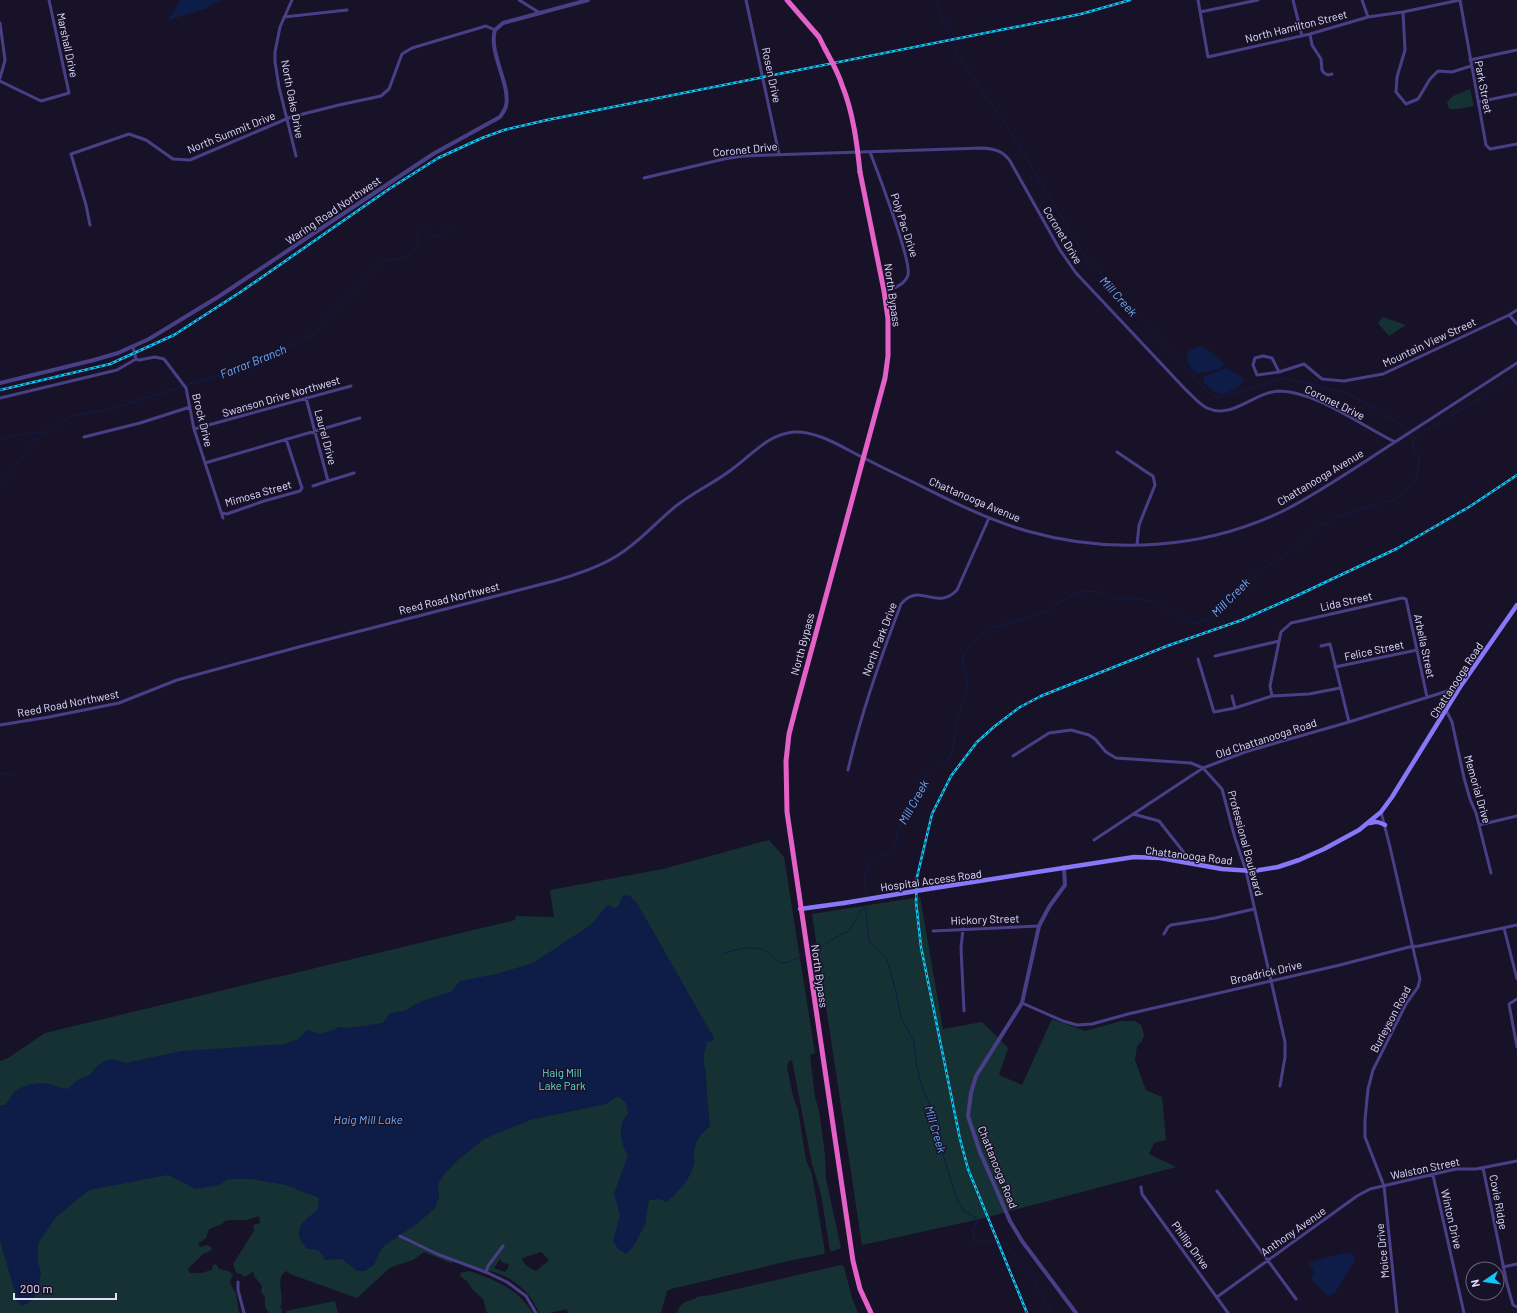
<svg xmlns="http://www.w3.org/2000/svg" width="1517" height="1313" viewBox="0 0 1517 1313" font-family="Barlow,sans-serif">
<rect width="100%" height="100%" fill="#181229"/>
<path fill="#153133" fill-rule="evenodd" d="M1470 89 1474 106 1458 109H1449L1447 102 1453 96Z
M1383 317 1406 325 1389 336 1378 323Z
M769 840 784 857 815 1053 810 1055 815 1097 819 1111 825 1155 826 1179 841 1248 833 1251H830L821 1194 812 1164 792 1060 789 1061 787 1066 788 1072 793 1096 798 1110 806 1160 812 1174 825 1252 824 1254 793 1260 671 1289 667 1291 661 1313H568L567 1309 549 1313H539C530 1291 514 1278 491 1271L490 1272 452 1261 451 1263 424 1252 413 1260 391 1267 357 1298 290 1274 287 1271C273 1277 286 1295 280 1308H282V1313H269L265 1307V1297L261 1292 262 1286 255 1277 253 1272 244 1277 241 1274 236 1273 233 1264 254 1231 253 1225 260 1223 259 1216 247 1220H230L225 1221 222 1224 209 1229 206 1238 198 1244 200 1247 207 1245 211 1247 212 1250 203 1254 188 1269 190 1273H201L212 1270 213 1265 216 1264 219 1269 228 1271 233 1274 230 1282 232 1287 236 1293 239 1313H0V1061L8 1058 45 1033 511 921 515 920 516 916 554 917 550 890 663 869ZM541 1252 549 1260 536 1271C531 1269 523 1264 522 1259 528 1255 534 1255 541 1252ZM500 1259 503 1263 509 1264 508 1268 505 1272 494 1268Z
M920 897 943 1029 982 1022 1008 1048 999 1075 1022 1085 1052 1019 1085 1031 1121 1021H1135L1141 1025 1144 1035 1142 1041 1137 1046 1135 1060 1146 1090 1162 1097 1166 1140 1154 1143 1149 1154 1176 1167 980 1219 862 1245 812 914Z
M841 1265 844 1267 852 1298 858 1313H677C682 1302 683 1302 695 1299L696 1297 711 1295Z
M470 1271C498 1282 516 1287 533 1313H487L483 1299 473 1290 467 1281 461 1277 460 1273Z
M335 1301 338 1313H287L286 1311Z"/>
<path fill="#0d1d47" d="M181 0H221L205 9 168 20Z
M1198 346C1208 348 1217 357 1224 364L1223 367 1213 371 1196 373 1189 365 1186 356 1190 350Z
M1227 368 1244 378C1243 386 1230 392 1222 394L1215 392 1204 383 1203 377 1205 376Z
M623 895 630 896 637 903 714 1038 713 1041 707 1042 704 1054V1065L706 1073 707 1096 710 1126C701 1134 696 1139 694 1151 693 1156 695 1160 694 1164 691 1179 678 1192 667 1202L659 1199 649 1200 645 1225 633 1247 626 1254 619 1250 613 1241 620 1215 614 1194 628 1155C620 1144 617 1125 628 1114L626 1103 618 1096 606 1104 530 1120 484 1139 458 1160 445 1173 438 1184 439 1197 435 1208 417 1224 384 1246 380 1251 374 1265 365 1271H357L342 1259 325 1260C321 1250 317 1249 307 1249 289 1229 304 1222 318 1209L319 1198 286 1185 251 1179H228L220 1185 195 1189 168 1175 89 1190 55 1218 38 1244V1262L41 1273 37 1292 30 1302 22 1306 18 1302 0 1241V1105H5C9 1100 13 1093 17 1090 25 1085 39 1082 48 1084 55 1085 60 1088 67 1089L79 1079 90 1075 95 1068 104 1061 114 1059 125 1063 182 1051 285 1044 298 1039 307 1030 312 1031 319 1034 331 1031 339 1027 346 1028 383 1023 390 1013 404 1011 420 1002 452 991 460 981 496 974 533 963 592 924 606 906 610 905 613 908 618 907Z
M1344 1253 1354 1255 1355 1260 1335 1293 1330 1295H1327L1311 1279 1314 1272 1309 1264 1310 1262Z"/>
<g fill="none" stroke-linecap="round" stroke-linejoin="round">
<path stroke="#0d1d47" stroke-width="1" d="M186 385 219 375 253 363 286 348 316 333 335 308 381 261 399 259 410 255 418 247C417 236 418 231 429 226L432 236H436L452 226
M1429 429 1487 394 1517 373
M0 439 34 432 41 434
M1415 439 1426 430
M0 489 32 443 42 434 73 416 112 409 183 386
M0 774H14
M866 897C866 889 864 879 866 871 869 852 898 861 897 832L919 786 927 775 934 768 948 760 952 752 955 737 956 724 966 693 967 680 962 663 964 653 982 635 992 628 1047 612 1058 603 1074 594 1086 591 1099 592 1110 598 1138 599 1154 602 1192 623H1199L1208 619 1219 610 1228 596 1243 581 1278 560 1303 543 1317 528 1340 516 1393 500 1402 494 1408 489 1415 480 1418 470 1419 459 1413 446 1414 439 1399 423 1349 394 1285 378 1219 398 1207 392 1176 356 1088 261 1007 126 956 53 936 0
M865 902 869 941 887 960 895 988 901 1017 914 1042 916 1063 921 1083 932 1111 940 1145 958 1202 964 1211 975 1217 977 1221 973 1231 974 1241 995 1242
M810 953C823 947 835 936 849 931L864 906
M722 954C739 949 754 943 770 954 774 957 778 963 783 963 790 963 800 956 807 954
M1000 1243 1006 1244 1031 1276 1052 1313"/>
<path stroke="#493f86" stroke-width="3" d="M292 0 280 27 275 52V62L279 87 296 156
M519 0 540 13
M746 0 779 154
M1198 0 1208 57 1310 34 1368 17 1403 12 1460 0
M1293 0 1302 36
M1362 0 1368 17
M1460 0 1486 145 1490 149 1517 144
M1200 12 1258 0
M1403 12 1405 50 1397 77 1396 92 1406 104 1418 99 1430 79 1438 71 1452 72 1471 66
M284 17 347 10
M0 23 5 60 0 78
M1310 34 1312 45 1321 59 1322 70 1324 73 1328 75 1332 74
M1470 60 1517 50
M0 81 41 101 69 93 49 0
M1478 102 1517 94
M870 152C877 170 912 262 908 275 905 285 893 289 884 291
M644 178 724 159 743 156 983 148C995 149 1003 151 1010 161L1060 250 1076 273 1186 390C1193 396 1199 404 1207 408 1232 420 1254 392 1279 391 1315 391 1362 426 1395 442L1517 363
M90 225 86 205 71 154 129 134 146 140 173 159 190 160 291 117 339 105 381 96 389 89 402 54 412 48 486 26 495 30
M1509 315 1517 324
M133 347 136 359
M136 359 139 360 155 357 164 359 186 388 194 429 223 518
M1279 372 1272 358 1263 356 1255 358 1253 365 1257 375 1279 372 1304 364 1322 379 1344 381 1383 374 1509 315 1517 310
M0 398 117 370 136 359
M306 398 328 481
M194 429 351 386
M84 437 140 423 190 407
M1117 452 1148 473 1153 476 1155 485 1139 525 1137 545
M205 463 360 418
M313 486 328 481 354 473
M222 513 227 514 264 501 300 491 302 488 286 439
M1321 646 1330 644 1349 722
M1215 656 1279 641
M1198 659 1214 712 1235 708 1272 696 1309 694 1340 688
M1335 667 1417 650
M1232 696 1235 708
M1272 696 1270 686 1281 632 1291 623 1402 598 1406 599 1427 697
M1446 710 1452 722 1464 778 1470 799 1476 813 1491 873
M0 725 49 717 119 703 177 680 306 645 554 581C575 575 597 568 615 557 638 544 656 522 676 506 694 492 714 483 731 470 752 455 768 434 794 432 819 431 843 448 864 458 881 467 898 475 915 483 951 501 988 520 1027 531 1111 555 1204 549 1283 511 1322 491 1359 465 1395 442
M1013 756 1049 733 1071 730 1089 735 1095 739 1106 752 1116 758 1191 763 1203 768 1222 789 1235 838 1246 871 1285 1042V1057L1280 1086
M848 770C861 713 880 659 901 604 920 581 936 612 957 590L989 518
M1381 812 1390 847 1420 979 1418 987 1406 1004 1373 1070 1368 1089 1365 1120V1137L1384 1186 1397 1313
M1133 814 1159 821 1182 850 1191 863
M1479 825 1517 816
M1094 840 1203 768 1248 751 1349 722 1460 687
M1504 928 1517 979
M963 929 961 948 964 1011
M933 931 1039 926
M1164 934 1168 927 1171 925 1215 918 1254 909
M1517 999 1509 1004 1517 1047
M1022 1003 1063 1021 1077 1025 1092 1024 1128 1014 1340 965 1409 947 1419 946 1517 925
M1483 1168 1507 1284 1513 1305 1517 1307
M1433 1175 1464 1313
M1141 1187 1142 1194 1228 1313
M1217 1191 1296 1299
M400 1236 437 1254 488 1273 507 1282 526 1296 536 1313
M1503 1267 1517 1264
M486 1272 488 1266 503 1246
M238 1282V1290L244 1313
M1217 1297 1357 1196 1370 1189 1456 1169H1476L1517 1161"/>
<path stroke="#493f86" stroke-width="4" d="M0 383 94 360 118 353 149 339 218 297 433 154 500 117C502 114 505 110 506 106 511 85 488 52 495 30L503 23 588 0
M1064 867 1065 885 1049 907 1039 926 1022 1003 976 1076 971 1093 968 1116 980 1152 1010 1221 1022 1241 1076 1313"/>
<path stroke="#8777f9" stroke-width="4.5" d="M1370 823C1376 821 1379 822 1385 825
M928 889 1134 857 1160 858 1222 869 1253 871 1278 867 1299 860 1324 849 1359 830 1381 812 1392 797 1460 687 1517 605
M800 909 844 903"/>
<path stroke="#e462c8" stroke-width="5" d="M787 0 819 37 825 49
M860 172 884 291 888 319V356L885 378 796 707 789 734 786 761 787 812 853 1261 860 1289 871 1313"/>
<defs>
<path id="rail" d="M0 390 110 364 174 335 242 291 389 189 438 158 482 138 504 130 547 120 1081 14 1130 0
M1027 1313 968 1169 960 1139 921 947 916 902 917 877 932 814 951 776 977 742 995 726 1020 707 1041 696 1167 646 1242 620 1296 596 1396 549 1469 507 1517 475"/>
</defs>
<use href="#rail" stroke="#10c8f5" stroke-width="2.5"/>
<use href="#rail" stroke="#181229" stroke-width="1" stroke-dasharray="3" stroke-linecap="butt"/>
<path stroke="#8777f9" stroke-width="4.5" d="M844 903 928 889"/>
<path stroke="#e462c8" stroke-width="5" d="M825 49C831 60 838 72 842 85 853 112 857 143 860 172"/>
</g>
<g text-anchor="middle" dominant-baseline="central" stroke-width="3" stroke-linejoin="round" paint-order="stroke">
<g font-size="11" fill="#e3dcfe" stroke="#181229">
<text transform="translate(1296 26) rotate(-14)">North Hamilton Street</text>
<text transform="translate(68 45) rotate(78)">Marshall Drive</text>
<text transform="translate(772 75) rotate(78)">Rosen Drive</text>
<text transform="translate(1484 87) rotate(79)">Park Street</text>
<text transform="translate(293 99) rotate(79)">North Oaks Drive</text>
<text transform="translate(231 132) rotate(-22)">North Summit Drive</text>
<text transform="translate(745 149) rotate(-6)">Coronet Drive</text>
<text transform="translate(333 210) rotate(-34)">Waring Road Northwest</text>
<text transform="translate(905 225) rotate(72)">Poly Pac Drive</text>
<text transform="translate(1063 235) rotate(59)">Coronet Drive</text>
<text transform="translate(893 295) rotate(82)">North Bypass</text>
<text transform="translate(1429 342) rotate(-25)">Mountain View Street</text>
<text transform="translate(281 396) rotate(-16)">Swanson Drive Northwest</text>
<text transform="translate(1335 402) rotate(26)">Coronet Drive</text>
<text transform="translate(203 420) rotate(76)">Brock Drive</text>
<text transform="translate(326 437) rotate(75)">Laurel Drive</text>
<text transform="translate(1320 477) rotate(-31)">Chattanooga Avenue</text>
<text transform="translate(258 493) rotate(-16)">Mimosa Street</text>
<text transform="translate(975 499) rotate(23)">Chattanooga Avenue</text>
<text transform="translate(449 598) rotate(-14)">Reed Road Northwest</text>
<text transform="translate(1346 601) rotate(-13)">Lida Street</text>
<text transform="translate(879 639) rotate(-69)">North Park Drive</text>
<text transform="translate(802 644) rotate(-75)">North Bypass</text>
<text transform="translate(1425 646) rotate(78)">Arbella Street</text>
<text transform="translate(1374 650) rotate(-12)">Felice Street</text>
<text transform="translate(1456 680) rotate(-57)">Chattanooga Road</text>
<text transform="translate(68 703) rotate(-11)">Reed Road Northwest</text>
<text transform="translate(1266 738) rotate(-18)">Old Chattanooga Road</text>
<text transform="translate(1478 789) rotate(74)">Memorial Drive</text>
<text transform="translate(1246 843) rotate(75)">Professional Boulevard</text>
<text transform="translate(1189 855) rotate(7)">Chattanooga Road</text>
<text transform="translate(931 880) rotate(-8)">Hospital Access Road</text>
<text transform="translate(985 919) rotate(-2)">Hickory Street</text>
<text transform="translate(1266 972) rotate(-13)">Broadrick Drive</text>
<text transform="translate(820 976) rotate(82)">North Bypass</text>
<text transform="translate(1390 1019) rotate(-62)">Burleyson Road</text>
<text transform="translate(998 1167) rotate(68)">Chattanooga Road</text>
<text transform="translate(1425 1168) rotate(-12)">Walston Street</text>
<text transform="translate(1499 1202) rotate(79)">Covie Ridge</text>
<text transform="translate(1452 1219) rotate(77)">Winton Drive</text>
<text transform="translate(1293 1231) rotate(-35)">Anthony Avenue</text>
<text transform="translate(1191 1245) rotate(54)">Phillip Drive</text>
<text transform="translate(1382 1251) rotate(-96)">Moice Drive</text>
</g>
<g font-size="11" fill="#69dcca" stroke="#181229">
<text x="562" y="1072">Haig Mill<tspan x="562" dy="13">Lake Park</tspan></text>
</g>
<g font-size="12" font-style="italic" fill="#6eabf9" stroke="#181229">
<text transform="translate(1119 296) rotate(48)">Mill Creek</text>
<text transform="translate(253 361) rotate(-22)">Farrar Branch</text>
<text transform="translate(1230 597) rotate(-45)">Mill Creek</text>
<text transform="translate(913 802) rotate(-61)">Mill Creek</text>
<text x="368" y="1119">Haig Mill Lake</text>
<text transform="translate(936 1129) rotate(73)">Mill Creek</text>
</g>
</g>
<g transform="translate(1485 1281) rotate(257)"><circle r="19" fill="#181229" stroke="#69637e"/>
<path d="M0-3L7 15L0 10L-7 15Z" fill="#10c8f5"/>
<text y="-6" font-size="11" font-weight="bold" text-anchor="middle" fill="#e3dcfe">N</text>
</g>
<path d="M14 1293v6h102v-6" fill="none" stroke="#e3dcfe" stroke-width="2"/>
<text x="20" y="1293" font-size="12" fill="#e3dcfe" stroke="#181229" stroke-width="3" paint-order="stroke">200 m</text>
</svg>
